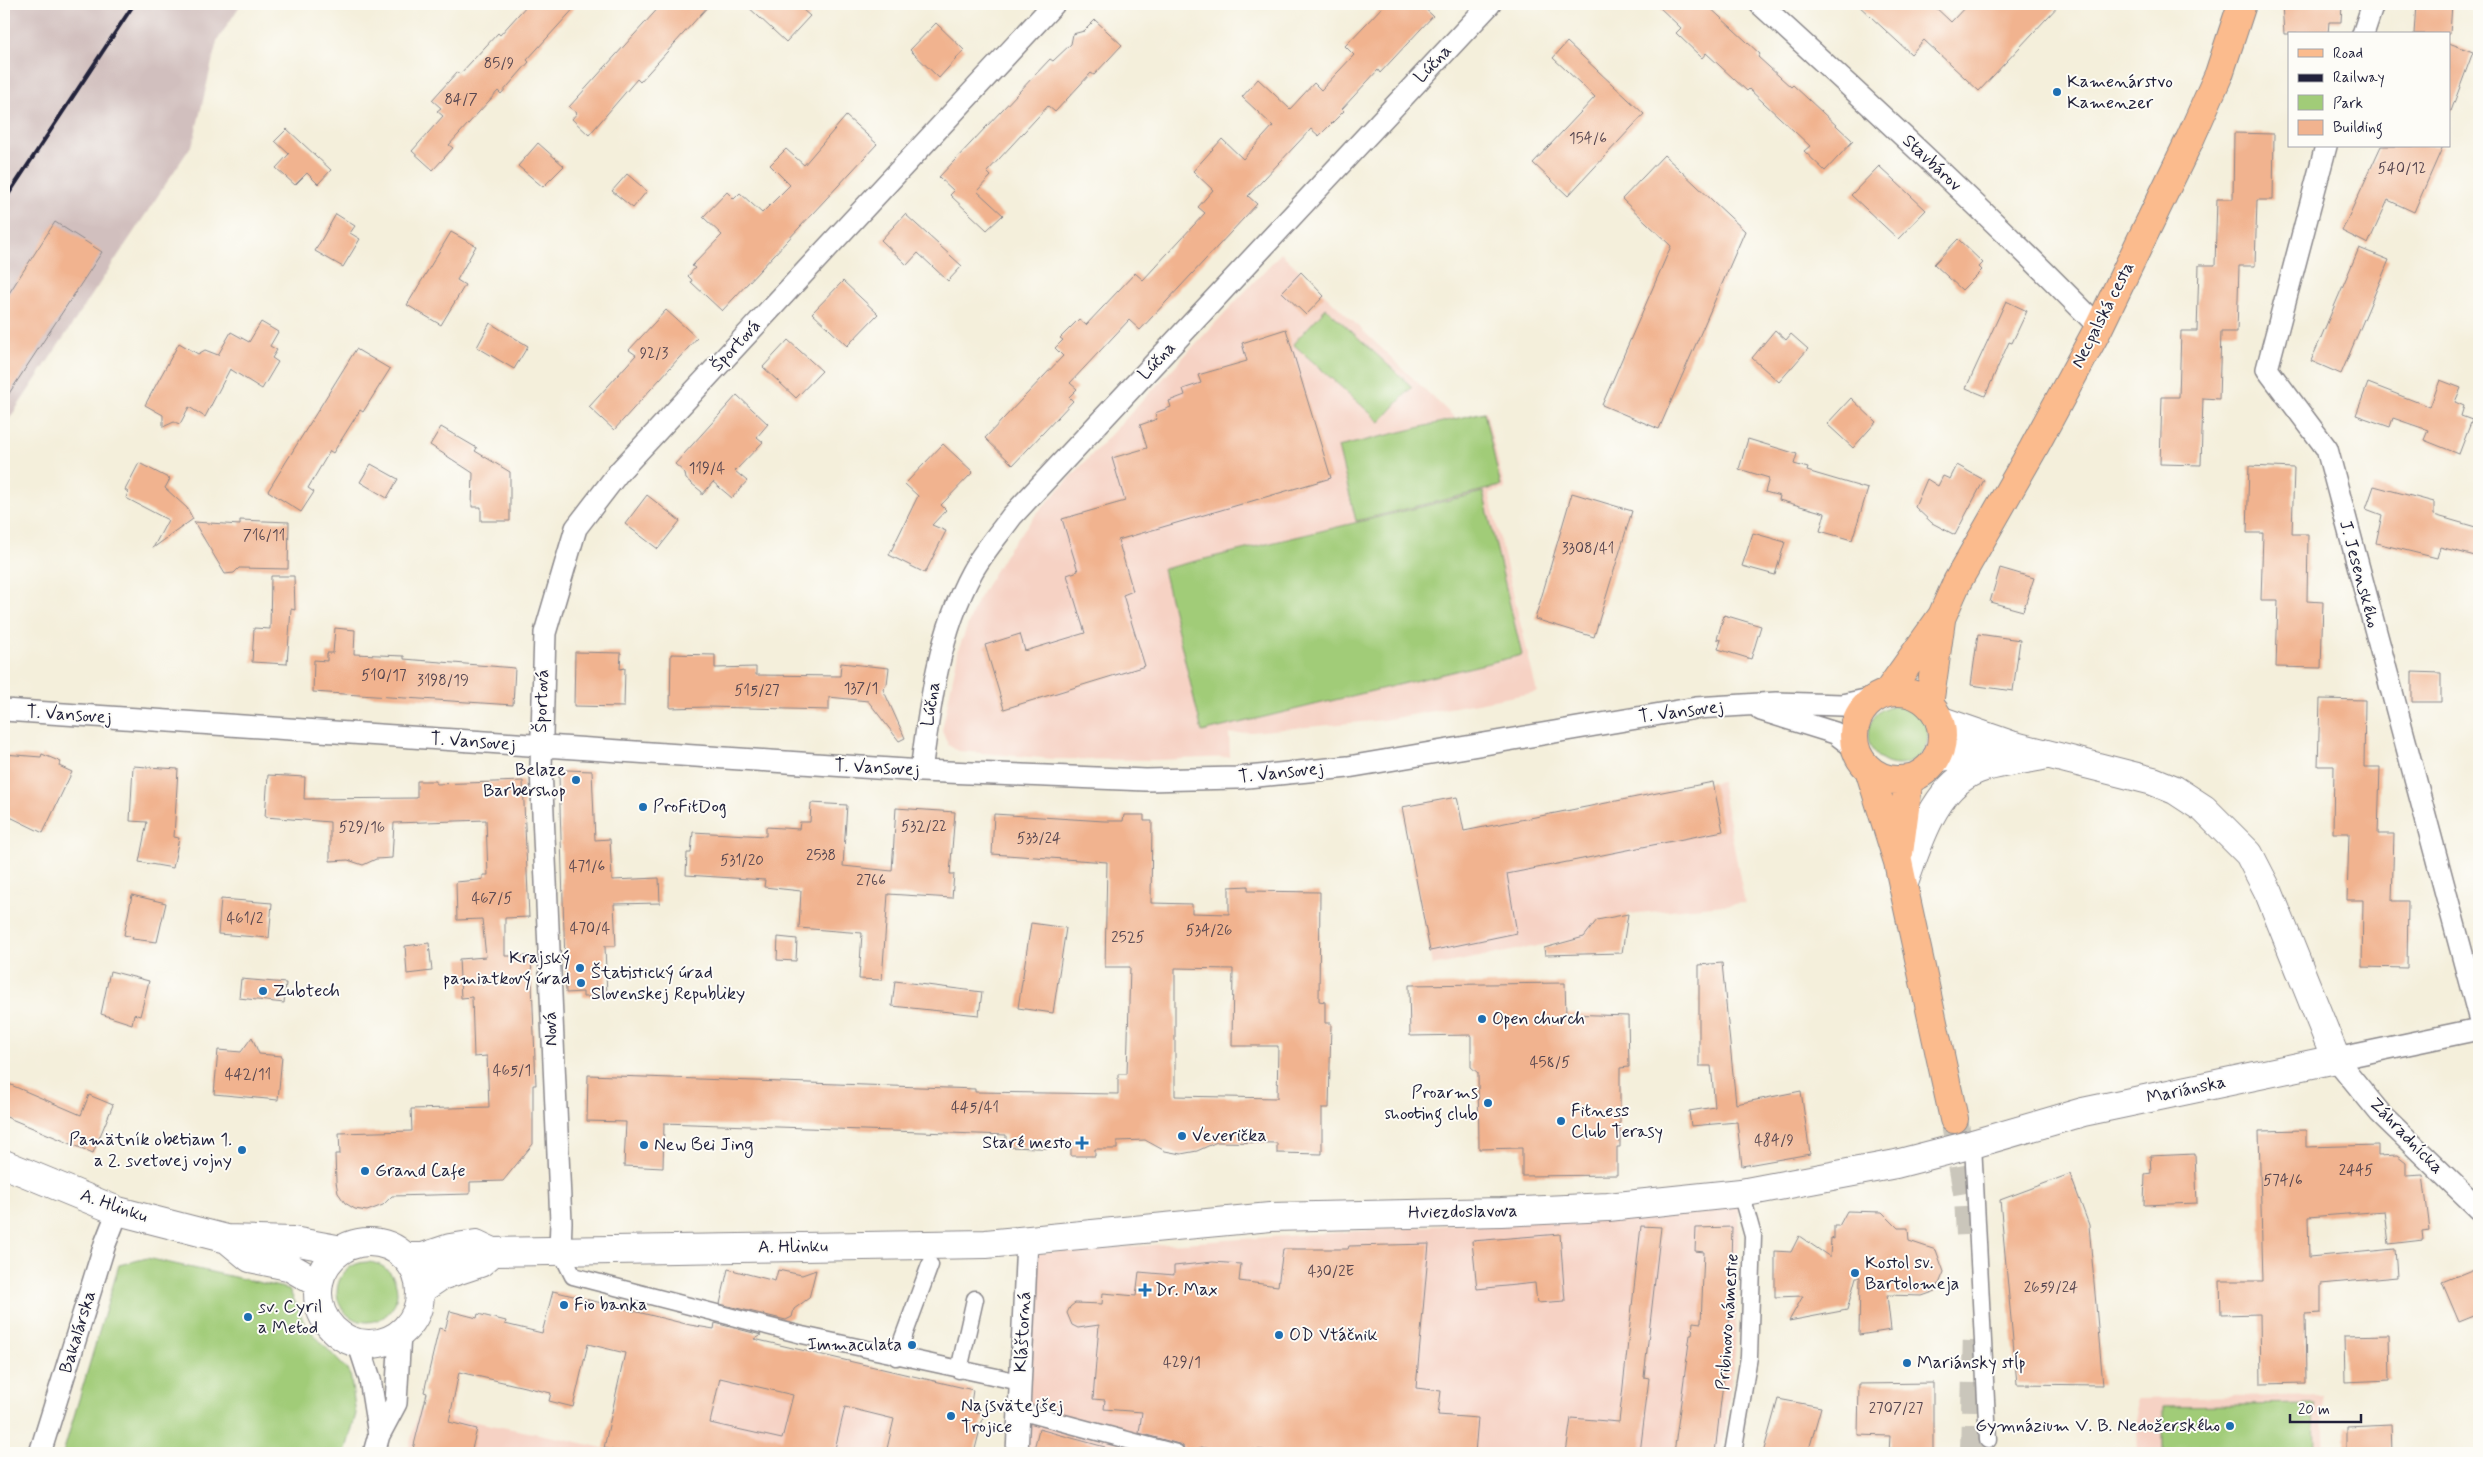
<svg xmlns="http://www.w3.org/2000/svg" width="2483" height="1457" viewBox="0 0 2483 1457" font-family="Mynerve,sans-serif">
<rect width="100%" height="100%" fill="#fdfcf7"/>
<filter id="ink" filterUnits="userSpaceOnUse"><feTurbulence type="fractalNoise" baseFrequency=".02" numOctaves="2"/><feDisplacementMap in="SourceGraphic" scale="10" xChannelSelector="R" yChannelSelector="G"/><feConvolveMatrix kernelMatrix="1 2 1 2 8 2 1 2 1" color-interpolation-filters="sRGB"/></filter>
<filter id="wash" filterUnits="userSpaceOnUse"><feTurbulence type="fractalNoise" baseFrequency=".0096" numOctaves="4" result="noise"/><feDisplacementMap in="SourceGraphic" scale="20" xChannelSelector="R" yChannelSelector="G"/><feGaussianBlur stdDeviation="1.12" result="paint"/><feColorMatrix in="noise" values="0 0 0 0 0 0 0 0 0 0 0 0 0 0 0 0 0 1.4 0 .05"/><feComposite in="paint" operator="in"/></filter>
<g filter="url(#wash)">
<rect width="100%" height="100%" fill="#f4efdb"/>
<path fill="#f6d2c4" d="M1281 253 1455 418 1486 411 1505 489 1489 493 1537 692 1384 720 1229 734 1230 757 1158 760 1054 759 958 751 948 745 942 730 959 648 976 603 1009 548 1038 512Z
M1721 781 1745 903 1628 914 1597 920 1584 937 1574 939 1432 966 1402 807 1457 797 1464 831Z
M1739 1205 1735 1354 1721 1453H1027L1035 1253Z
M690 1324 920 1379 908 1453H628L629 1446 661 1452Z
M2322 1395 2325 1453H2138L2136 1399Z
M419 1411 565 1439 624 1453H407Z"/>
<path fill="#d1bfbe" d="M4 4H241L217 41 193 143 4 427Z"/>
<path fill="#a1cc78" stroke="#62775a" d="M1326 308 1412 387 1380 422 1293 344Z
M1484 412 1501 486 1356 521 1338 447Z
M1483 492 1522 655 1202 732 1163 569Z
M1868 735a30 30 0 1 1 60 0a30 30 0 1 1-60 0Z
M147 1258 289 1289 306 1326 350 1373 356 1414 345 1453H63L119 1265Z
M337 1292a30 30 0 1 1 60 0a30 30 0 1 1-60 0Z
M2314 1404 2315 1453H2163V1406Z"/>
<g id="blocks">
<path fill="#f1b38f" fill-rule="evenodd" d="M528 4H578L527 60 529 62 501 94 498 91 449 145 453 148 433 170 412 151 443 116 437 111 441 108 432 100 457 72 460 74 498 33 500 35Z
M662 4H710L640 82 637 79 589 135 572 119 577 113 569 107Z
M745 4H796L810 16 786 42Z
M1385 4H1420L1433 16 1380 73 1378 70 1342 109 1344 111 1319 136 1311 129 1248 196 1257 204 1140 330 1129 320 1070 383 1077 389 1069 397 1073 401 1013 465 985 438 1063 356 1055 348 1063 340 1060 338 1079 319 1086 325 1135 273 1143 280 1205 213 1198 207 1213 190 1193 171 1222 139 1243 159 1273 126 1242 97 1258 79 1290 109 1314 83 1321 90 1354 55 1345 46Z
M1656 4H1706L1760 54 1758 57 1791 87 1793 85 1853 141 1825 171 1804 151 1810 146 1749 89 1747 91 1706 53 1702 58 1676 33 1681 28Z
M1857 4H1932L1951 22 1968 4H2060L1979 91 1924 40 1911 54Z
M2282 4H2342L2341 22H2329L2328 34H2284Z
M2416 4H2452L2450 34H2414Z
M1095 20 1122 45 1094 75 1091 73 1055 112 1048 106 987 172 991 176 977 191 1003 215 987 230 950 195 954 191 939 177 1050 59 1053 61 1071 44 1073 34 1084 31Z
M936 23 964 50 939 78 910 50Z
M1567 42 1644 114 1568 196 1533 163 1595 97 1553 58Z
M2449 43 2473 52 2451 111 2449 110Z
M846 116 877 144 722 311 691 282 692 280 688 276 695 268 692 266 722 235 703 217 727 192 734 199 740 193 762 213 790 185 770 165 786 149 804 165Z
M287 129 331 170 318 184 307 173 295 185 276 168 289 154 275 141Z
M2234 133 2274 134 2273 200H2257L2255 266H2239L2237 332H2221L2219 399 2203 398 2201 465 2160 464 2162 397H2179L2181 331H2197L2199 265H2215L2217 199H2233Z
M538 143 564 166 543 187 518 166Z
M2381 146H2443L2414 212 2388 200 2368 244 2342 231Z
M1664 155 1745 231 1659 429 1602 405 1671 246 1622 199Z
M1879 166 1926 210 1898 239 1851 195Z
M627 174 647 191 633 208 612 191Z
M336 214 355 226 350 233 360 239 343 267 315 251Z
M905 214 962 266 948 281 918 253 907 265 881 240Z
M55 222 102 252 4 401V301Z
M451 232 476 246 457 280 465 285 441 325 407 305Z
M1958 239 1983 263 1979 267 1982 270 1962 290 1934 264Z
M2359 248 2389 260 2341 374 2311 361Z
M1301 272 1324 296 1306 315 1282 292Z
M843 281 878 314 847 346 812 313Z
M2006 301 2027 311 2012 343 2009 342 1985 396 1966 388Z
M666 310 697 338 614 430 589 407 636 355 629 350Z
M261 322 278 332 270 346 277 350 272 358 278 362 262 389 230 369 205 417 189 407 180 424 174 422 163 427V415L145 405 179 343 198 354 205 350 218 355 231 332 249 342Z
M490 323 528 346 514 369 477 347Z
M1286 329 1331 478 1118 540 1133 591 1123 595 1145 666 1004 709 985 645 1020 634 1025 651 1085 633 1067 575 1078 571 1062 519 1125 501 1112 458 1147 448 1140 425 1157 419 1155 413 1171 407 1169 401 1185 395 1183 389 1201 383 1198 375 1247 361 1242 343Z
M1775 330 1786 340 1791 334 1808 349 1779 382 1752 358Z
M788 340 822 371 796 398 763 367Z
M356 349 390 369 363 412 360 410 333 453 330 451 308 488 314 492 301 512 268 491Z
M2440 380 2461 388 2455 402 2464 406 2461 416 2472 420 2459 454 2424 440 2428 430 2393 418 2390 427 2356 415 2368 383 2430 407Z
M737 395 768 424 757 437 763 442 735 471 747 481 732 498 713 482 702 495V492L686 479 685 473 675 464Z
M1851 398 1876 422 1853 448 1827 424Z
M441 427 477 448 475 451 510 472V521H481V507H472L473 473 430 445Z
M1748 439 1797 454 1794 464 1808 468 1807 471 1868 489 1852 540 1820 531 1825 513 1779 500 1780 496 1765 492 1769 478 1739 469Z
M943 444 973 472 941 505 946 510 932 525 946 531 925 573 889 555 918 496 905 484Z
M139 463 170 479 165 488 187 508 193 519 153 548 168 520 126 498 128 492 125 490Z
M371 464 398 479 387 498 360 482Z
M1957 465 1984 480 1955 535 1932 523 1915 507 1927 479 1938 486 1943 476 1950 479Z
M2249 466 2294 468 2292 534H2308L2307 601 2323 602 2321 668 2276 667 2278 600H2261L2263 533H2247Z
M2374 486 2434 502V515L2479 528V557L2440 547 2437 558 2376 543 2382 515 2366 509Z
M1572 493 1632 511 1594 637 1535 619Z
M647 495 680 521 658 549 625 524Z
M240 520 289 522 288 569 239 568 234 573 225 574 194 522 240 525Z
M1753 533 1785 542 1775 575 1742 566Z
M2000 568 2034 578 2023 611 1990 602Z
M271 576H294L295 610 291 609 287 664 252 662 254 628 270 629Z
M1724 615 1761 626 1751 659 1718 649 1721 640 1717 639Z
M335 628 355 630 354 654 404 656V659L515 668 513 705 313 692 314 660 327 661V653H333Z
M1978 634 2020 640 2013 691 1971 685Z
M575 652 621 653 620 669 625 668 624 707 574 706Z
M671 654 715 655V668L756 667V675L840 676 841 663 889 668 887 684 883 689 905 738 899 741 868 701 829 697V710L708 707 670 708Z
M2412 672 2441 673V702H2412Z
M2320 699 2365 700 2364 767H2380L2378 834H2394L2392 901H2408L2407 968 2362 967 2363 900H2347L2349 833H2333L2334 766H2318Z
M4 754 41 757 42 754 61 762 59 766 72 772 43 833 4 814Z
M133 766 178 769 174 837 179 838 173 868 139 862 147 822 130 821Z
M566 770 592 771 595 840 610 839 612 880 659 878 660 903 614 904 616 946H605L607 996 583 997V992L566 993 559 776Z
M268 775 305 777 304 799 417 798V781H436V784L523 781 529 917 505 918V956H531L536 1085H533V1144L503 1181 470 1182V1194L392 1196 383 1205 367 1211 355 1209 345 1203 338 1193 336 1182 335 1154H340L339 1133 412 1131 411 1109 489 1107 487 1056 474 1057 472 997 461 998 459 959 486 957 482 919 457 920 456 882 478 880 483 879V875H488L486 820 394 823 392 858 376 859 363 865 348 860 330 861V822L265 817Z
M1713 782 1723 831 1507 874 1517 933 1430 951 1402 807 1457 797 1464 831Z
M811 803 847 805 843 866 892 871 896 808 955 812 950 874H954L952 898 888 894 882 980 859 979 862 933 799 928 801 891 764 887 765 880 686 875 687 853H691L693 832 766 836V827L799 829 800 822H810Z
M994 814 1104 821H1123L1124 815H1144V821H1152L1151 903 1192 904V913L1229 914V887L1248 886V891L1320 892 1319 1001 1325 1002V1023H1331L1329 1108H1322V1154L1277 1153V1143L1217 1142 1197 1151 1181 1154 1165 1151 1145 1140 1117 1141V1149H1095V1156H1071V1149L1006 1147V1135L664 1123 663 1168 624 1166 626 1122 587 1121 588 1075 975 1089V1092L1118 1094V1074H1127L1130 967H1105L1107 862 992 854ZM1175 968 1233 969 1232 1046H1278L1277 1098 1175 1096Z
M132 895 166 903 157 942 132 939 133 937 124 935Z
M221 899 272 903 269 938 218 934Z
M1628 914 1622 953 1545 955 1544 948 1584 937 1597 920Z
M1031 923 1066 928 1053 1013 1018 1008Z
M778 937 797 939 796 961 777 960Z
M429 943 432 971 407 974 405 946Z
M1722 963 1736 1104 1801 1091 1810 1154 1742 1166 1737 1122 1691 1126 1689 1111 1715 1107 1711 1066H1699V965Z
M110 971 149 981 140 1016 134 1014 132 1024 101 1014Z
M241 979 286 983 284 1003 239 998Z
M895 981 982 992 979 1015 892 1006Z
M1565 983 1566 1014 1628 1016 1629 1067 1620 1068V1147H1617V1175L1522 1176V1148L1479 1149 1478 1073 1471 1067V1035L1410 1036 1409 985Z
M252 1037 259 1054 282 1056 278 1100 214 1094 218 1050 241 1052Z
M4 1082 81 1115 89 1095 113 1105 93 1153 4 1116Z
M2306 1130V1147L2378 1145V1156L2397 1155 2406 1162V1176L2423 1175 2430 1230 2422 1231 2423 1240 2389 1244 2385 1211 2308 1217 2309 1257 2395 1249 2397 1277 2321 1284V1313L2305 1314 2306 1383 2261 1384 2260 1314 2221 1315 2220 1281H2263L2259 1131Z
M2195 1154 2197 1203 2144 1205 2145 1174 2151 1173 2150 1156Z
M2070 1174 2089 1225 2103 1385 2017 1384 2000 1200Z
M1847 1211 1882 1212 1898 1228H1908L1909 1241 1936 1250 1944 1272 1936 1291 1922 1296 1887 1295 1891 1330 1859 1335 1860 1277H1856L1847 1310 1789 1321 1803 1296 1775 1297V1251L1791 1252 1799 1236 1830 1257 1831 1238 1834 1239V1226H1839Z
M1641 1226 1661 1227 1644 1377 1649 1378 1640 1453H1566L1571 1418 1619 1422Z
M1732 1227 1729 1330 1715 1453H1674L1690 1335H1692L1693 1322 1701 1323 1704 1252 1695 1251 1696 1228Z
M1560 1234 1565 1301 1537 1303 1535 1283 1477 1289 1472 1241Z
M1429 1244 1416 1388 1441 1391 1438 1415 1478 1418 1475 1453H1291L1240 1448 1239 1453H1234L1200 1447 1199 1453H1186L1183 1446 1179 1444 1139 1433 1142 1412 1104 1409 1105 1400 1093 1399 1099 1325 1078 1328 1072 1325 1067 1313 1070 1307 1075 1303 1102 1304 1103 1293 1136 1296 1139 1272 1174 1275V1266L1213 1262 1241 1264 1239 1281 1278 1286 1283 1249H1348L1349 1246Z
M2479 1267V1314L2459 1322 2442 1282Z
M728 1269 775 1281 778 1270 802 1275 816 1270 809 1298 794 1309 792 1317 786 1320 720 1304Z
M553 1291 690 1325 714 1329 715 1323 761 1335 754 1339 973 1390 970 1410 984 1414 974 1453H886L894 1419 845 1407 834 1453H624L604 1448 625 1353 588 1344 573 1407 549 1401 551 1393 459 1372 449 1422 477 1429 471 1453H412L427 1393 424 1392 439 1328 445 1330 450 1311 477 1318 478 1314 506 1321 505 1324 542 1333ZM720 1378 793 1395 782 1439 710 1423Z
M2389 1335 2390 1380 2345 1382 2344 1336Z
M1933 1383V1453H1889L1890 1436 1858 1435 1859 1384Z
M1778 1399 1821 1407 1808 1453H1763Z
M2391 1425 2392 1453H2346V1427Z
M1039 1429 1105 1447 1104 1453H1033Z"/>
</g>
</g>
<g filter="url(#ink)">
<use href="#blocks" fill-opacity="0" stroke="#8b888b" stroke-width="1"/>
<g fill="none" stroke-linecap="round" stroke-linejoin="round">
<path stroke="#cac6bb" stroke-width="28" stroke-dasharray="28 14" stroke-linecap="butt" d="M1955 1124 1968 1198 1970 1235
M1974 1453 1977 1332"/>
<defs>
<path id="pedestrian" d="M1973 1144 1988 1440
M560 1250 573 1276 802 1335 1020 1382
M896 1357 930 1265
M959 1370 975 1299
M1019 1411 1176 1453
M1733 1453 1749 1357 1753 1236 1741 1193"/>
<path id="minor" d="M1760 4C1875 109 1990 215 2099 327
M2363 34 2373 4
M2326 146 2267 369 2327 449 2479 1017
M4 710 921 771 1146 780 1237 778 1348 767 1696 708 1776 703 1842 705 1875 698
M1761 710 1835 733 1856 749
M921 771C930 703 939 633 972 572 983 552 999 534 1012 516L1490 4
M2479 1029 2336 1059 2380 1113 2479 1209
M560 1250 561 1222 541 768 545 633 576 528 619 472 1054 4
M358 1342 370 1379 379 1435
M40 1453 105 1244 118 1211
M374 1453 379 1435 396 1403 400 1333
M1017 1453 1027 1241"/>
<path id="tertiary" d="M1936 758 2007 746
M1903 886C1918 844 1935 780 1985 767 2003 762 2023 760 2042 756
M4 1164 118 1211 227 1239 293 1241 342 1250
M227 1239 250 1258 288 1266 319 1284
M318 1293a51 51 0 1 1 102 0a51 51 0 1 1-102 0Z
M405 1257H423L450 1248 476 1244 493 1252 986 1244 1270 1217 1501 1212 1608 1207 1741 1193 1896 1164 1973 1144 2083 1112 2336 1059 2269 893 2249 854 2204 809 2175 790 2153 781 2011 745 1939 720
M420 1290 441 1276 480 1263 493 1252"/>
<path id="primary" d="M1854 736a44 44 0 1 1 88 0a44 44 0 1 1-88 0Z
M1887 693 1942 616 1957 582 2033 449 2099 327 2190 139 2219 74 2242 4
M1929 705 1941 620
M1869 769 1898 862 1954 1119
M1899 853 1909 778"/>
</defs>
<use href="#pedestrian" stroke="#8b888b" stroke-width="19"/>
<use href="#minor" stroke="#8b888b" stroke-width="24"/>
<use href="#tertiary" stroke="#8b888b" stroke-width="30"/>
<use href="#primary" stroke="#8b888b" stroke-width="30"/>
<use href="#pedestrian" stroke="#fff" stroke-width="16"/>
<use href="#minor" stroke="#fff" stroke-width="21"/>
<use href="#tertiary" stroke="#fff" stroke-width="28"/>
<use href="#primary" stroke="#fbbb8d" stroke-width="28"/>
<path stroke="#22223b" stroke-width="4" d="M4 201 134 4"/>
</g>
</g>
<g fill="#1f6fb2" stroke="#fdfcf7" stroke-width="2">
<circle cx="2057" cy="92" r="5"/>
<circle cx="576" cy="780" r="5"/>
<circle cx="643" cy="807" r="5"/>
<circle cx="580" cy="968" r="5"/>
<circle cx="581" cy="983" r="5"/>
<circle cx="263" cy="991" r="5"/>
<circle cx="1482" cy="1019" r="5"/>
<circle cx="1488" cy="1103" r="5"/>
<circle cx="1561" cy="1121" r="5"/>
<circle cx="1182" cy="1136" r="5"/>
<path d="M1079.5 1135.5h5v5h5v5h-5v5h-5v-5h-5v-5h5z"/>
<circle cx="644" cy="1145" r="5"/>
<circle cx="242" cy="1150" r="5"/>
<circle cx="365" cy="1171" r="5"/>
<circle cx="1855" cy="1273" r="5"/>
<path d="M1142.5 1282.5h5v5h5v5h-5v5h-5v-5h-5v-5h5z"/>
<circle cx="564" cy="1305" r="5"/>
<circle cx="248" cy="1317" r="5"/>
<circle cx="1279" cy="1335" r="5"/>
<circle cx="912" cy="1345" r="5"/>
<circle cx="1907" cy="1363" r="5"/>
<circle cx="951" cy="1416" r="5"/>
<circle cx="2230" cy="1426" r="5"/>
</g>
<g text-anchor="middle" dominant-baseline="central" stroke-width="4" stroke-linejoin="round" paint-order="stroke">
<g font-size="15" fill="#564650">
<text x="499" y="64">85/9</text>
<text x="461" y="100">84/7</text>
<text x="1588" y="139">154/6</text>
<text x="2402" y="169">540/12</text>
<text x="654" y="354">92/3</text>
<text x="707" y="469">119/4</text>
<text x="264" y="536">716/11</text>
<text x="1588" y="549">3308/41</text>
<text x="384" y="676">510/17</text>
<text x="443" y="681">3198/19</text>
<text x="861" y="689">137/1</text>
<text x="757" y="691">515/27</text>
<text x="924" y="827">532/22</text>
<text x="362" y="828">529/16</text>
<text x="1039" y="839">533/24</text>
<text x="821" y="856">2538</text>
<text x="742" y="861">531/20</text>
<text x="587" y="867">471/6</text>
<text x="871" y="881">2766</text>
<text x="492" y="899">467/5</text>
<text x="245" y="919">461/2</text>
<text x="590" y="929">470/4</text>
<text x="1209" y="931">534/26</text>
<text x="1128" y="938">2525</text>
<text x="1550" y="1063">458/5</text>
<text x="512" y="1071">465/1</text>
<text x="248" y="1075">442/11</text>
<text x="975" y="1108">445/41</text>
<text x="1774" y="1141">484/9</text>
<text x="2356" y="1171">2445</text>
<text x="2283" y="1181">574/6</text>
<text x="1331" y="1272">430/2E</text>
<text x="2051" y="1288">2659/24</text>
<text x="1182" y="1363">429/1</text>
<text x="1896" y="1409">2707/27</text>
</g>
<g font-size="18" fill="#22223b" stroke="#fdfcf7">
<text transform="translate(1433 64) rotate(-47)">Lúčna</text>
<text transform="translate(1932 163) rotate(43)">Stavbárov</text>
<text transform="translate(2103 315) rotate(-63)">Necpalská cesta</text>
<text transform="translate(736 346) rotate(-47)">Športová</text>
<text transform="translate(1157 361) rotate(-47)">Lúčna</text>
<text transform="translate(2359 574) rotate(75)">J. Jesenského</text>
<text transform="translate(542 701) rotate(-88)">Športová</text>
<text transform="translate(931 704) rotate(-81)">Lúčna</text>
<text transform="translate(1681 712) rotate(-7)">T. Vansovej</text>
<text transform="translate(69 715) rotate(4)">T. Vansovej</text>
<text transform="translate(473 742) rotate(4)">T. Vansovej</text>
<text transform="translate(877 768) rotate(3)">T. Vansovej</text>
<text transform="translate(1281 773) rotate(-6)">T. Vansovej</text>
<text transform="translate(551 1029) rotate(-92)">Nová</text>
<text transform="translate(2186 1090) rotate(-12)">Mariánska</text>
<text transform="translate(2406 1136) rotate(46)">Záhradnícka</text>
<text transform="translate(114 1206) rotate(19)">A. Hlinku</text>
<text transform="translate(1463 1212) rotate(-1)">Hviezdoslavova</text>
<text transform="translate(793 1247) rotate(-1)">A. Hlinku</text>
<text transform="translate(1728 1322) rotate(-86)">Pribinovo námestie</text>
<text transform="translate(78 1332) rotate(-73)">Bakalárska</text>
<text transform="translate(1023 1332) rotate(-87)">Kláštorná</text>
</g>
<g font-size="18" fill="#22223b" stroke="#fdfcf7" text-anchor="start">
<text x="2067" y="82">Kamenárstvo<tspan x="2067" dy="21">Kamenzer</tspan></text>
<text x="566" y="770" text-anchor="end">Belaze<tspan x="566" dy="21">Barbershop</tspan></text>
<text x="653" y="807">ProFitDog</text>
<text x="570" y="958" text-anchor="end">Krajský<tspan x="570" dy="21">pamiatkový úrad</tspan></text>
<text x="591" y="973">Štatistický úrad<tspan x="591" dy="21">Slovenskej Republiky</tspan></text>
<text x="273" y="991">Zubtech</text>
<text x="1492" y="1019">Open church</text>
<text x="1478" y="1093" text-anchor="end">Proarms<tspan x="1478" dy="21">shooting club</tspan></text>
<text x="1571" y="1111">Fitness<tspan x="1571" dy="21">Club Terasy</tspan></text>
<text x="1192" y="1136">Veverička</text>
<text x="232" y="1140" text-anchor="end">Pamätník obetiam 1.<tspan x="232" dy="21">a 2. svetovej vojny</tspan></text>
<text x="1072" y="1143" text-anchor="end">Staré mesto</text>
<text x="654" y="1145">New Bei Jing</text>
<text x="375" y="1171">Grand Cafe</text>
<text x="1865" y="1263">Kostol sv.<tspan x="1865" dy="21">Bartolomeja</tspan></text>
<text x="1155" y="1290">Dr. Max</text>
<text x="574" y="1305">Fio banka</text>
<text x="258" y="1307">sv. Cyril<tspan x="258" dy="21">a Metod</tspan></text>
<text x="1289" y="1335">OD Vtáčnik</text>
<text x="902" y="1345" text-anchor="end">Immaculata</text>
<text x="1917" y="1363">Mariánsky stĺp</text>
<text x="961" y="1406">Najsvätejšej<tspan x="961" dy="21">Trojice</tspan></text>
<text x="2220" y="1426" text-anchor="end">Gymnázium V. B. Nedožerského</text>
</g>
</g>
<rect width="2483" height="1457" fill="none" stroke="#fdfcf7" stroke-width="20"/>
<rect x="2288" y="32" width="162" height="115" fill="#fdfcf7" stroke="#a5a5ac"/>
<rect x="2298" y="49" width="25" height="8" fill="#fbbb8d" stroke="#a5a5ac"/>
<text x="2333" y="58" font-size="15" fill="#22223b">Road</text>
<rect x="2298" y="74" width="25" height="8" fill="#22223b" stroke="#a5a5ac"/>
<text x="2333" y="82" font-size="15" fill="#22223b">Railway</text>
<rect x="2298" y="95" width="25" height="15" fill="#a1cc78" stroke="#a5a5ac"/>
<text x="2333" y="108" font-size="15" fill="#22223b">Park</text>
<rect x="2298" y="120" width="25" height="15" fill="#f1b38f" stroke="#a5a5ac"/>
<text x="2333" y="132" font-size="15" fill="#22223b">Building</text>
<path d="M2290 1414v8h71v-8" fill="none" stroke="#22223b" stroke-width="2.5"/>
<text x="2298" y="1414" font-size="15" fill="#22223b" stroke="#fdfcf7" stroke-width="4" paint-order="stroke">20 m</text>
</svg>
